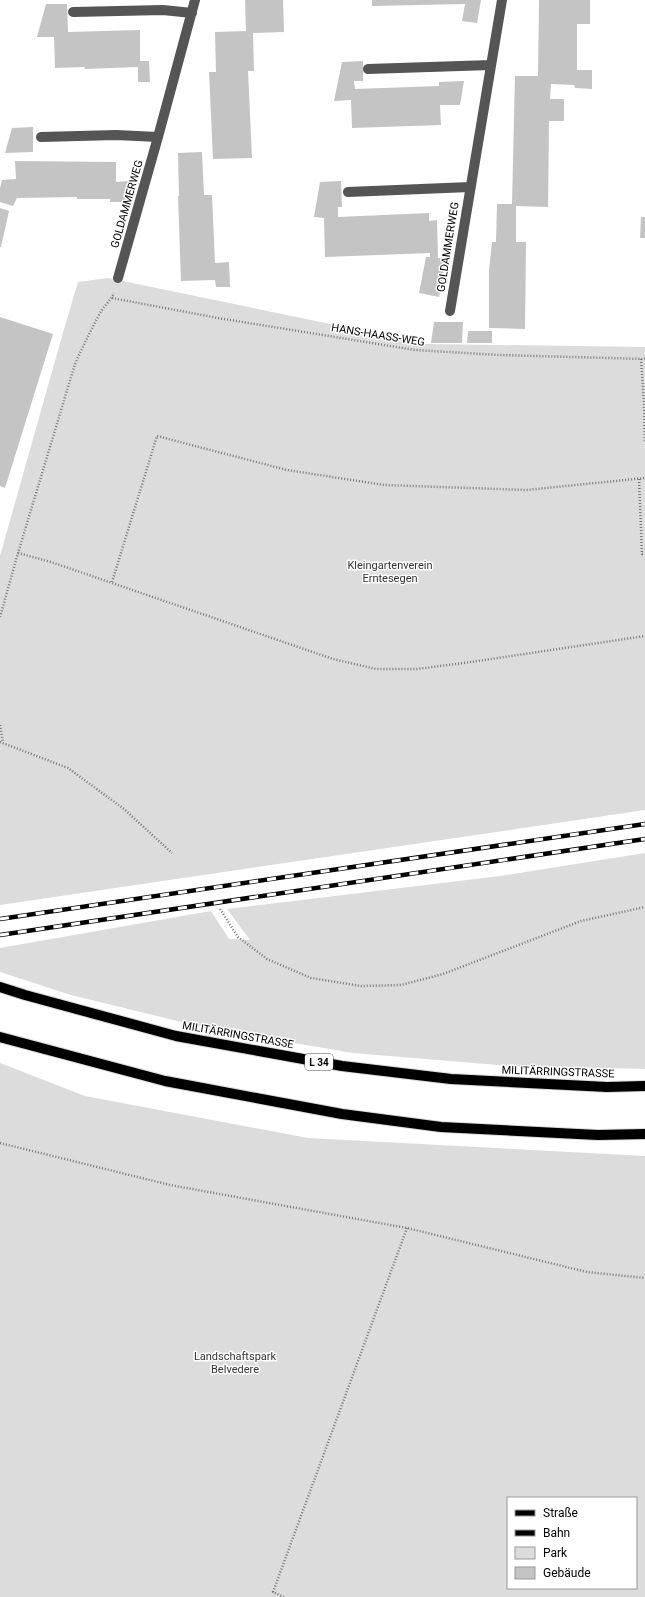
<svg xmlns="http://www.w3.org/2000/svg" width="645" height="1597" viewBox="0 0 645 1597" font-family="Roboto,sans-serif">
<rect width="100%" height="100%" fill="#fff"/>
<path fill="#dcdcdc" fill-rule="evenodd" d="M108 278 427 344 645 347V810L0 905V556L64 329 78 282Z
M645 853V1069L511 1066 353 1053 206 1028 71 995 0 972V948L211 911 229 939 250 940 227 909 500 876Z
M0 1063 85 1096 308 1138 645 1156V1597H0ZM508 1498H636V1588H508Z"/>
<path fill="#c4c4c4" d="M245 0H283L284 32 253 33 254 71H248L252 158 213 159 209 72H216L215 32 246 31Z
M372 0H481L477 23 462 21 465 4 372 6Z
M539 0H590V24H577V70H592V89L575 88 574 85 551 84 550 99H564V121H549L548 207 516 206V242H526L525 329 489 328V270L492 242H496L497 204H512L515 76H538Z
M46 4H67L68 32 140 30V61H149L150 82H138V67L84 69 85 67 55 68 54 37H37Z
M363 61V81H354L355 89 439 86V82L464 81 460 105H440L441 125 352 128 351 100 334 101 342 62Z
M33 127V152L5 153 12 128Z
M202 152 204 195H212L215 263 229 262 230 287H216L215 280 181 281 178 196H179L178 153Z
M15 161 116 162V182L129 181 130 202H110V199H77V197L17 198 13 206 0 202V188L2 180 16 179Z
M341 181 342 207H338V217L429 213V221L437 220 438 258H446L439 297 419 293 426 257H430V253L325 257 324 218 314 217 320 182Z
M0 208 9 211 1 247H0Z
M641 217H645V238H640Z
M0 317 53 334 5 488 0 486Z
M434 322H463L462 343H431Z
M468 331H492V343H467Z"/>
<g fill="none" stroke-linecap="round" stroke-linejoin="round">
<defs>
<path id="major" d="M0 987 25 995 176 1036 342 1066 451 1079 607 1087 645 1086
M0 1037 165 1081 342 1114 441 1127 598 1135 645 1134"/>
</defs>
<use href="#major" stroke="#dbdbdb" stroke-width="12"/>
<path stroke="#777" stroke-width="2.5" stroke-dasharray="1 2" stroke-linecap="butt" d="M112 298 218 318 415 350 499 355 645 359
M641 359 644 403 645 443
M639 479 642 554H645
M18 553 51 562 333 659 376 669H417L471 662 645 636
M112 582 157 436 287 470 384 485 526 490 645 478
M0 617 18 553 75 364C83 346 91 330 100 313 104 306 111 300 114 293
M0 725 3 743
M0 742 68 768 124 809 172 853
M220 909 238 937 267 959 311 978 361 986 401 985 443 974 581 921 645 907
M0 1143 170 1185 407 1228 587 1272 645 1278
M284 1597 273 1592 407 1228"/>
<path stroke="#555" stroke-width="10" d="M73 12 163 10 192 13
M368 69 491 65
M41 137 116 135 158 137
M348 192 470 187
M118 278 158 137 195 0
M450 311 502 0"/>
<use href="#major" stroke="#000" stroke-width="10"/>
<defs>
<path id="rail" d="M0 919 645 824
M0 935 645 839"/>
</defs>
<use href="#rail" stroke="#000" stroke-width="4.5"/>
<use href="#rail" stroke="#fff" stroke-width="3" stroke-dasharray="9" stroke-linecap="butt"/>
</g>
<g text-anchor="middle" dominant-baseline="central" stroke-width="3" stroke-linejoin="round" paint-order="stroke">
<rect fill="#fff" stroke="#4c4c4c" stroke-width="1" x="305" y="1054" width="28" height="16" rx="3"/>
<g font-size="10" font-weight="bold" fill="#000">
<text x="319" y="1062">L 34</text>
</g>
<g font-size="11" fill="#000" stroke="#fff">
<text transform="translate(127 204) rotate(-74)">GOLDAMMERWEG</text>
<text transform="translate(448 247) rotate(-81)">GOLDAMMERWEG</text>
<text transform="translate(378 335) rotate(9)">HANS-HAASS-WEG</text>
<text transform="translate(238 1035) rotate(10)">MILITÄRRINGSTRASSE</text>
<text transform="translate(558 1072) rotate(2)">MILITÄRRINGSTRASSE</text>
</g>
<g font-size="11" fill="#333" stroke="#fff">
<text x="390" y="565">Kleingartenverein<tspan x="390" dy="13">Erntesegen</tspan></text>
<text x="235" y="1356">Landschaftspark<tspan x="235" dy="13">Belvedere</tspan></text>
</g>
</g>
<rect x="507" y="1497" width="130" height="92" fill="#ffffff" stroke="#999999"/>
<rect x="515" y="1510" width="20" height="6" fill="#000000" stroke="#999999"/>
<text x="543" y="1517" font-size="12" fill="#000000">Straße</text>
<rect x="515" y="1530" width="20" height="6" fill="#000000" stroke="#999999"/>
<text x="543" y="1537" font-size="12" fill="#000000">Bahn</text>
<rect x="515" y="1547" width="20" height="12" fill="#dcdcdc" stroke="#999999"/>
<text x="543" y="1557" font-size="12" fill="#000000">Park</text>
<rect x="515" y="1567" width="20" height="12" fill="#c4c4c4" stroke="#999999"/>
<text x="543" y="1577" font-size="12" fill="#000000">Gebäude</text>
</svg>
